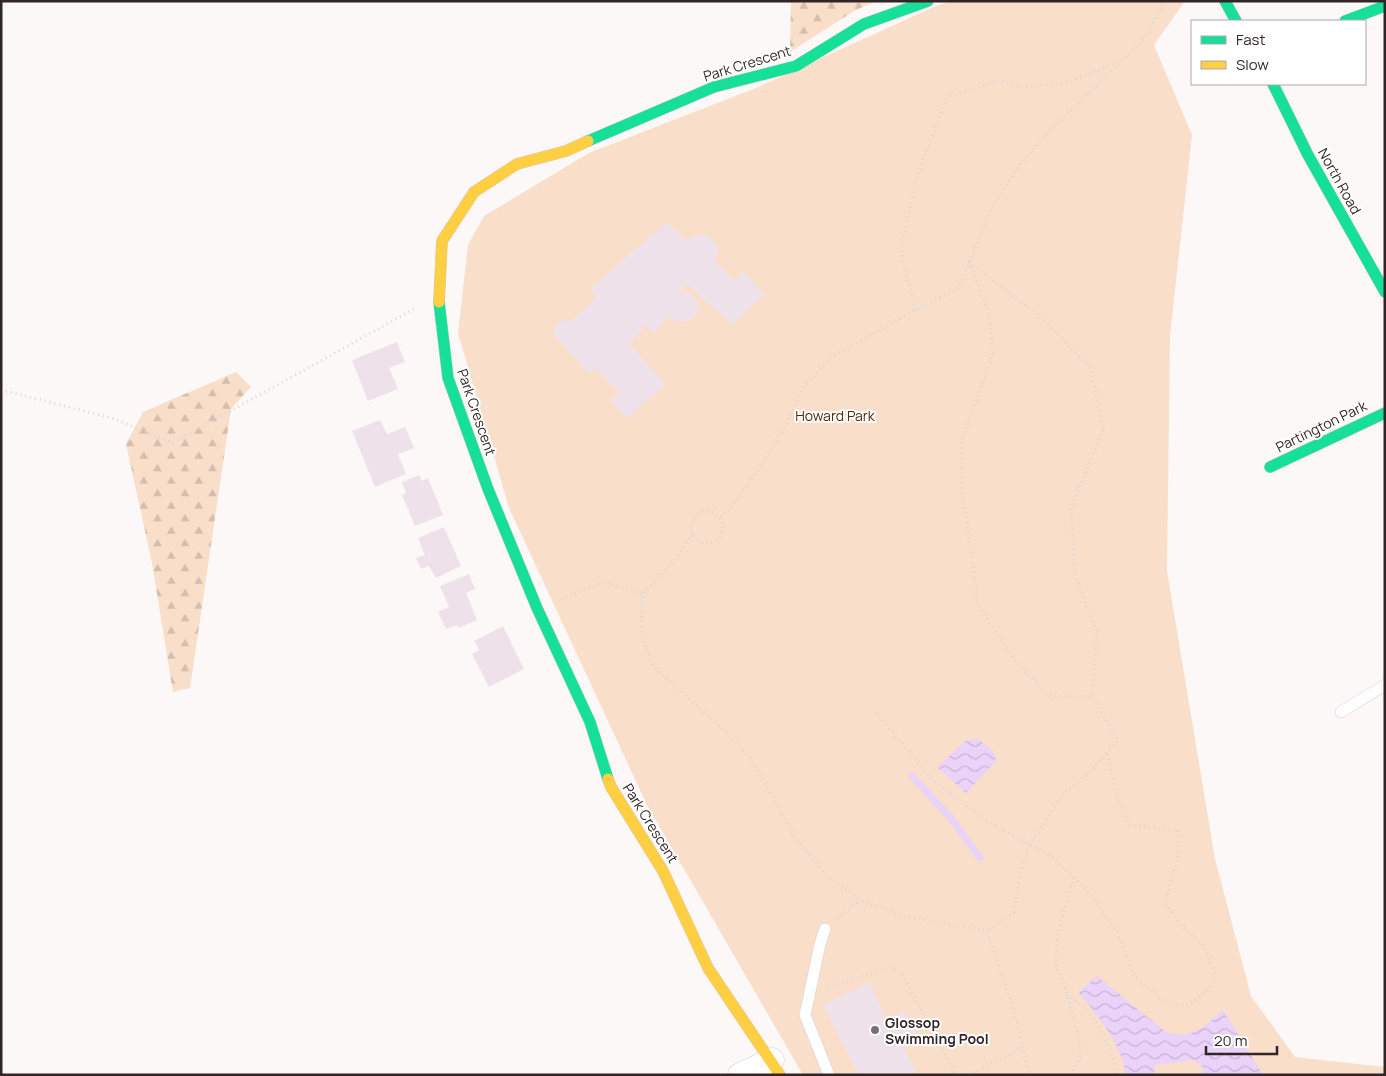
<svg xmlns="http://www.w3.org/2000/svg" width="1386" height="1076" viewBox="0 0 1386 1076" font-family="Manrope,sans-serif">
<defs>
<pattern id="forest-firs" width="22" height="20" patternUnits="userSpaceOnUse" patternTransform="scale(1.25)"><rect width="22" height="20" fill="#f9dec9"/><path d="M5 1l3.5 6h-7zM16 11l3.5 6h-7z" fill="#d6beac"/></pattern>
<pattern id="water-waves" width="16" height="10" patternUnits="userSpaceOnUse" patternTransform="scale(1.25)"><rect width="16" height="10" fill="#ead2f9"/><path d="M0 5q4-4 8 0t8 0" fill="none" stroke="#c9b4d5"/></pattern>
</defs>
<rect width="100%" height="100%" fill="#fdf8f8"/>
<path fill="#f9dec9" d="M952 1H1185L1154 45 1192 135 1170 336 1167 571 1215 859 1251 996 1295 1057 1385 1067V1075H803L647 805 509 508 458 333 468 245 484 216 589 153 756 88 936 6Z"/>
<path fill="url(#forest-firs)" d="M791 1H876L854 11 790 52Z
M236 372 251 387 231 409 190 688 173 692 152 563 126 444 143 412Z"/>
<path fill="url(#water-waves)" d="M978 739 993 751 996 761 966 793 937 767 967 740Z
M1097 976 1166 1032C1191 1041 1205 1026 1223 1010L1263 1075H1203V1068L1194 1060 1155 1065 1154 1075H1125C1125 1048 1094 1011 1078 992Z"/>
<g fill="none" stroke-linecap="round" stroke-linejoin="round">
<path stroke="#ead2f9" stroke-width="7" d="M912 776 950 817 980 858"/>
</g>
<path fill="#efe1e9" d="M667 222 686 241 695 235 707 236 714 241 719 250 714 260 735 281 743 271 765 294 732 325 687 284 679 293H687L694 296 699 309 695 317 688 321H676L668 317 654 333 645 326 629 344 665 384 628 419 610 400 619 392 596 369 589 374 554 335V328L563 320 571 321 585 308 596 298 590 289Z
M397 342 405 362 389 368 398 389 368 401 352 360Z
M380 420 387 434 405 427 414 448 398 454 406 474 375 487 352 431Z
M419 475 422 481 428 478 443 515 415 526 402 495 406 493 402 482Z
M444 527 461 566 436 578 429 566 421 569 416 558 425 555 418 538Z
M469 574 475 589 466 593 477 620 458 628 457 625 446 629 438 612 449 607 440 586Z
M503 626 524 669 489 687 472 654 479 650 474 641Z
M870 982 886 1020 904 1011 918 1039 904 1048 918 1075H859L823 1005Z"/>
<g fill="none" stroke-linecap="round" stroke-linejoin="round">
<defs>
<path id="lane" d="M1341 712 1385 685
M825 929 820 944 805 1015 829 1075"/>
<path id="street" d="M740 1075 772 1060"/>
<path id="fast" d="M1225 1 1236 21
M1345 21 1385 6
M1273 84 1308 155 1385 292
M588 141 714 87 796 66 864 24 928 1
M439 302 448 378 488 489 537 608 590 722 608 779
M1270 467 1385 413"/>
<path id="slow" d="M439 302 442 241 474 192 517 164 566 151 588 141
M608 779 611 787 663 871 708 968 780 1075"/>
</defs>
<use href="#lane" stroke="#d7cdcf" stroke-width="12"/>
<use href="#street" stroke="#d7cdcf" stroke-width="25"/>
<use href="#fast" stroke="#d7cdcf" stroke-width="12"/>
<use href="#slow" stroke="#d7cdcf" stroke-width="12"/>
<path stroke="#d9d7d7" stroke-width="3" stroke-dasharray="1 4" stroke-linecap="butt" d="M969 262 989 312 993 355 962 440V489L978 605 1016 662 1049 696 1092 697 1118 740 1089 773 1065 792 1030 844 1020 872 1014 912 987 931
M969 262 1044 320 1091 369 1103 431 1071 507 1075 575 1097 633 1092 697
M915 310 901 250 916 180 947 97 1000 80 1021 87 1064 83 1116 63
M1 390 112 418 173 443 414 309
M691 527a16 16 0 1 1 32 0a16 16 0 1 1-32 0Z
M720 517 731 508 758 470 782 431 803 388 830 358 915 310 958 289 992 207 1022 162 1053 127 1148 35 1164 1
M692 534 677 557 643 594 641 633 654 667 722 728 750 758 796 839 827 876 860 900 907 917 987 931 1013 1007 1029 1075
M561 599 604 582 643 594
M876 713 932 779 982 818 1054 858 1090 894 1117 931 1134 976 1165 1002 1186 1006 1206 993 1215 976 1204 946 1179 923 1165 901 1178 858 1179 831 1129 825 1117 799 1107 752
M1074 877 1058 931 1056 967 1065 987 1080 1044V1057L1074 1070 1076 1075
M837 919 860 900
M828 987 892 967 901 972 956 1075
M1067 995C1094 1010 1112 1045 1116 1075
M969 1075 1022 1048"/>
<use href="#lane" stroke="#fffefe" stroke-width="11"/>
<use href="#street" stroke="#fffefe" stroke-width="24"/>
<use href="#fast" stroke="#16e098" stroke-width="11"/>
<use href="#slow" stroke="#ffcf43" stroke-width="11"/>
</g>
<circle fill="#7a6e70" stroke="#fff" stroke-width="2" cx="875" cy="1030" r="5"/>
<g text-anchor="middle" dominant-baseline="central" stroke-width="4" stroke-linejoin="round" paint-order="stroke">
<g font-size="14" fill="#332426" stroke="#fff">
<text transform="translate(747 63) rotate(-17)">Park Crescent</text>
<text transform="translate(1340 181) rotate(61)">North Road</text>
<text transform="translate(477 412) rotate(71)">Park Crescent</text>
<text transform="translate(1321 426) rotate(-26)">Partington Park</text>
<text transform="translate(651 823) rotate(58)">Park Crescent</text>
</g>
<g font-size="14" fill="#4e2c09" stroke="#fff">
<text x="835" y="415">Howard Park</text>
</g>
<g font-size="14" font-weight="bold" fill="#332426" stroke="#fff" text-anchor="start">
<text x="885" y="1022">Glossop<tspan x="885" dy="16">Swimming Pool</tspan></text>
</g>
</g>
<rect width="1386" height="1076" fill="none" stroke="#332426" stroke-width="5"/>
<rect x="1191" y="20" width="175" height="65" fill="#ffffff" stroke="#ada7a8"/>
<rect x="1201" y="36" width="25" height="8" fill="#16e098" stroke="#ada7a8"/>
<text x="1236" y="45" font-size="15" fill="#332426">Fast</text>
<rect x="1201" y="61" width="25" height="8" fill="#ffcf43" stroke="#ada7a8"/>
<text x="1236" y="70" font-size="15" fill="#332426">Slow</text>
<path d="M1206 1046v8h71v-8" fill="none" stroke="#332426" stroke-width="2.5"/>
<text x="1214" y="1046" font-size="15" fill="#332426" stroke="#ffffff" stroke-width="4" paint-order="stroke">20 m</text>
</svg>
